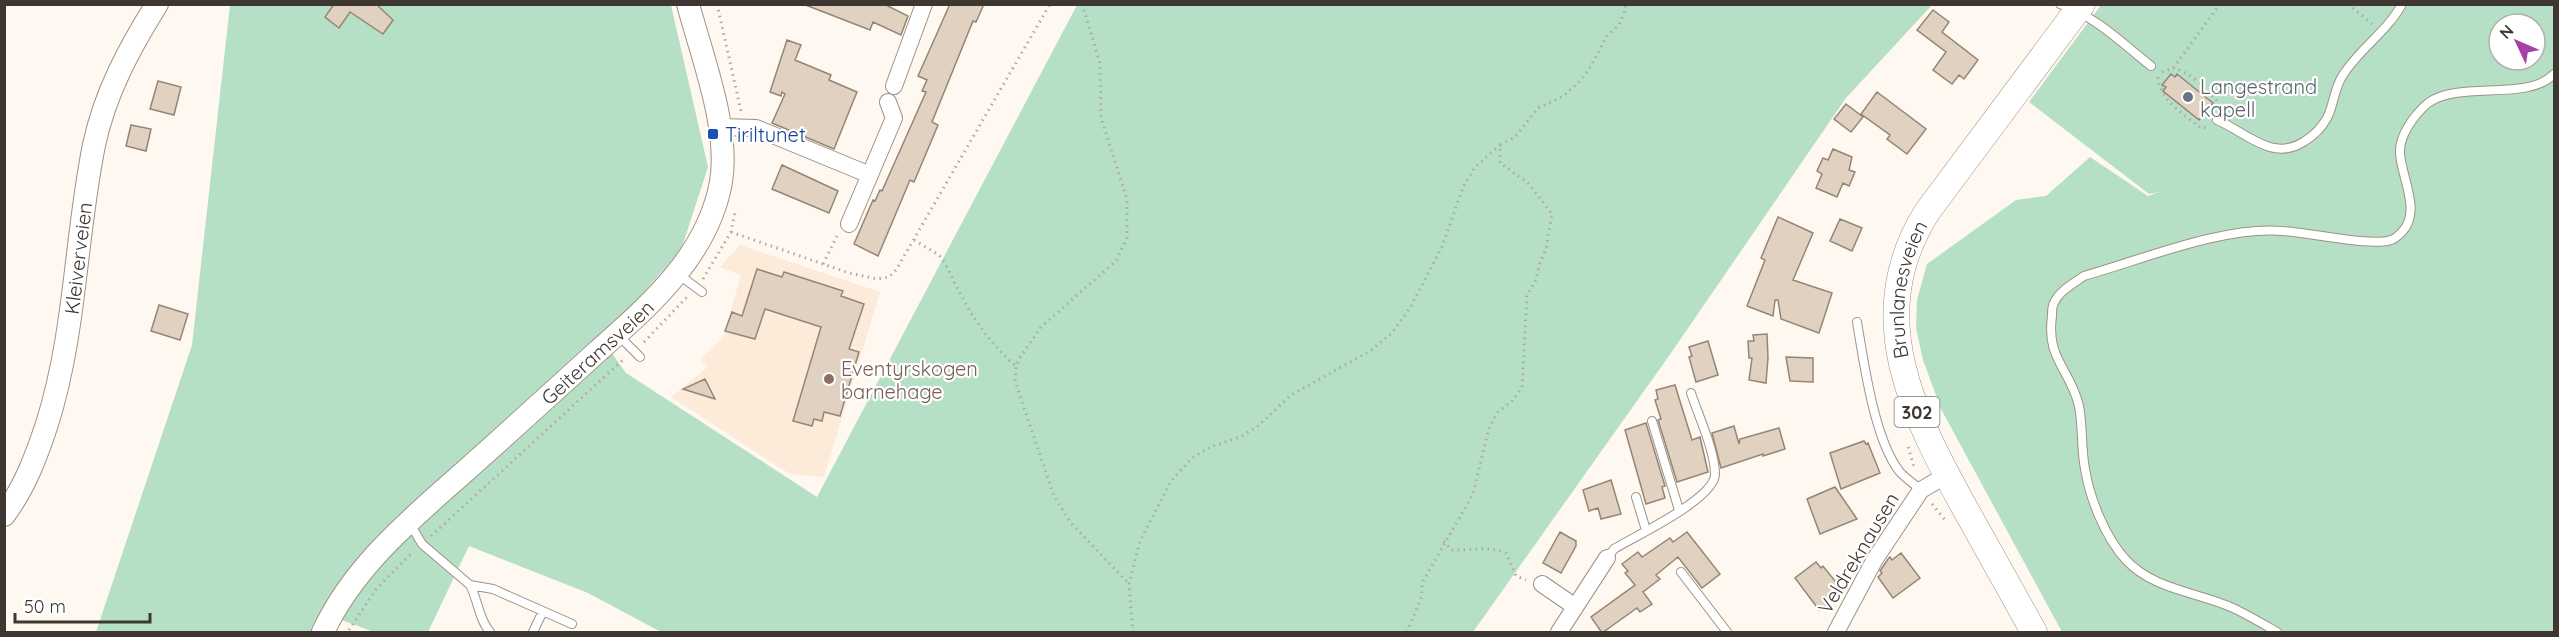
<svg xmlns="http://www.w3.org/2000/svg" width="2559" height="637" viewBox="0 0 2559 637" font-family="Quicksand,sans-serif">
<rect width="100%" height="100%" fill="#fef8f1"/>
<path fill="#fcebd9" d="M740 245 880 292 824 477 790 474 671 397 708 367 700 359 723 338 741 275 720 267Z"/>
<path fill="#b5e0c5" fill-rule="evenodd" d="M230 5H671L708 167 681 250 602 339 626 373 817 497 1077 5H1932L1846 98 1671 353 1473 632H661L588 593 469 546 428 632H374L328 615 319 632H96L192 345Z
M2101 5H2554V632H2062L1941 409 1923 360 1916 328 1917 300 1927 264 2016 200 2046 196 2090 157 2148 196 2159 192 2149 194 2029 102ZM2499 24H2535V60H2499Z"/>
<path fill="#e1d1c1" stroke="#948677" stroke-width="1.5" d="M334 4H376L393 20 383 34 350 12 339 28 325 17Z
M803 4H884L908 16 901 35 873 22 870 30Z
M950 4H984L976 22 973 21 932 122 938 125 914 182 910 180 878 256 854 244 873 200 875 201 880 190 882 191 926 92 922 91 927 80 918 76Z
M1933 10 1949 22 1942 32 1978 60 1964 79 1959 75 1952 84 1933 70 1946 52 1917 30Z
M787 40 801 45 795 60 831 75 829 80 857 92 834 149 772 123 785 94 782 92 781 96 770 92Z
M2171 74 2175 77 2177 74 2213 103 2199 120 2163 91 2166 87 2162 85Z
M158 81 181 87 174 115 150 109Z
M1877 92 1926 129 1907 154 1887 139 1890 135 1861 114Z
M1846 104 1863 117 1851 132 1834 119Z
M131 125 151 129 146 151 126 146Z
M1833 149 1852 157 1849 170 1855 172 1849 186 1843 183 1837 197 1816 188 1822 174 1817 171 1823 158 1828 160Z
M782 165 838 191 829 213 772 189Z
M1778 217 1813 233 1793 280 1832 293 1819 333 1781 319 1778 300H1775L1773 316 1747 306 1765 260 1761 258Z
M1840 219 1862 228 1852 251 1830 241Z
M757 269 782 277 784 272 843 291 841 296 864 304 849 349 859 352 840 416 824 412 822 421 814 419 812 426 793 421 821 327 765 309 755 339 725 331 732 312 742 316Z
M159 305 188 314 180 340 151 331Z
M1767 334 1768 358 1766 383 1749 380 1752 358H1749L1748 341H1754L1753 335Z
M1708 341 1718 375 1696 382 1689 357 1692 356 1689 347Z
M1786 357 1813 358V382L1790 381Z
M705 379 715 399 683 389Z
M1675 385 1692 440 1700 437 1708 472 1677 482 1658 420 1661 419 1655 400 1658 399 1656 390Z
M1646 423 1665 486 1662 487 1665 498 1646 504 1625 430Z
M1734 426 1739 444 1740 439 1779 428 1785 449 1763 456V454L1721 468 1712 433Z
M1864 441 1866 444 1868 443 1880 473 1841 489 1830 453Z
M1611 480 1621 514 1601 519 1598 508 1589 511 1583 490Z
M1835 487 1857 519 1820 534 1807 499Z
M1560 532 1576 541V546L1561 573 1543 563Z
M1687 532 1720 574 1702 588 1678 557 1656 575 1660 579 1643 592 1652 604 1640 612 1637 608 1602 633 1591 617 1635 585 1625 573 1628 571 1622 564 1638 552 1642 557 1670 538 1673 542Z
M1901 553 1920 578 1893 598 1878 577 1882 573 1880 571 1888 559 1890 557 1892 560Z
M1816 562 1821 568 1823 566 1839 586 1836 588 1840 594 1819 610 1795 578Z"/>
<g fill="none" stroke-linecap="round" stroke-linejoin="round">
<defs>
<path id="lane" d="M2060 4C2095 16 2122 43 2151 66
M2217 120C2246 132 2272 163 2305 141 2313 136 2322 127 2327 118 2334 105 2334 88 2343 75 2359 49 2387 32 2402 4
M678 274 702 292
M1857 322C1864 363 1874 438 1899 471 1905 478 1914 484 1921 490
M617 334 640 357
M1652 421 1679 510
M1636 497 1646 530
M409 522 422 544 470 585 493 589 572 624
M1607 558 1614 549C1635 536 1717 498 1715 473 1714 449 1699 417 1691 393
M1681 572 1727 632
M470 585C478 600 479 620 490 632
M533 632 543 611
M2277 632C2263 624 2248 615 2233 608 2198 592 2154 590 2126 560 2105 537 2090 499 2085 469 2081 448 2083 427 2079 406 2070 368 2046 360 2052 316 2052 312 2052 306 2054 303 2059 291 2074 283 2084 276 2144 259 2222 226 2283 231 2307 232 2372 247 2391 240 2395 239 2399 235 2402 232 2422 211 2401 177 2400 153 2399 135 2415 114 2428 103 2459 80 2528 102 2554 74"/>
<path id="street" d="M894 86 924 4
M720 127 756 128 870 175
M849 224 894 118 888 102
M1542 584 1574 606
M1559 632 1607 558
M1836 632 1875 559 1921 490 1947 475"/>
<g id="secondary">
<path id="s1" d="M4 515C25 487 36 457 47 424 76 332 75 239 94 145 105 93 129 49 157 4"/>
<path id="s2" d="M323 632C354 566 409 521 463 473 508 433 553 392 598 351 650 305 708 255 721 182 730 128 702 57 688 4"/>
</g>
<g id="primary">
<path id="s3" d="M2034 632C2012 592 1989 552 1967 512 1914 416 1861 317 1927 212L2082 4"/>
</g>
</defs>
<use href="#lane" stroke="#a09183" stroke-width="10"/>
<use href="#street" stroke="#a09183" stroke-width="18"/>
<use href="#secondary" stroke="#a09183" stroke-width="24"/>
<use href="#primary" stroke="#a09183" stroke-width="27"/>
<path stroke="#afa9a2" stroke-width="3" stroke-dasharray="1.5 4.5" stroke-linecap="butt" d="M717 4 741 111
M1082 4 1100 63 1101 118 1127 199V238L1116 261 1041 327 1021 356 1016 366 1015 381 1054 496 1071 523 1129 584
M2348 4 2372 24
M2173 68C2190 72 2207 89 2218 102L2216 109
M2162 72 2173 68 2177 63 2220 4
M2158 77C2159 100 2185 115 2201 128L2209 127
M731 232 849 273 877 279 889 277 896 270 1050 4
M914 240 939 255 945 263C964 303 982 337 1016 366
M823 264 837 236
M703 279 731 232 735 212
M644 342 687 297
M1908 447 1914 467
M1932 504 1945 520
M431 536 625 358
M1444 541 1451 550C1470 551 1488 545 1506 553L1516 576 1526 580
M349 630 377 588 413 552
M1133 632 1129 584 1140 541 1171 481 1191 459 1210 447 1240 437 1257 427 1291 395 1370 351 1391 334 1410 308 1442 247 1463 187 1475 167 1500 145
M1407 632 1422 596V583L1473 494 1489 428 1498 412 1512 401 1522 388 1527 295 1536 280 1539 265 1546 249 1552 214 1529 184 1500 163V145L1515 137 1538 108 1562 97 1576 85 1588 71 1607 36 1619 25 1626 8 1625 4"/>
<use href="#lane" stroke="#fff" stroke-width="8"/>
<use href="#street" stroke="#fff" stroke-width="16"/>
<use href="#secondary" stroke="#fff" stroke-width="22"/>
<use href="#primary" stroke="#fff" stroke-width="26"/>
</g>
<circle fill="#6b7280" stroke="#fff" stroke-width="2" cx="2188" cy="97" r="6"/>
<rect fill="#1a4fb4" stroke="#fff" stroke-width="2" x="707" y="128" width="12" height="12" rx="3"/>
<circle fill="#8d6e63" stroke="#fff" stroke-width="2" cx="829" cy="379" r="6"/>
<g text-anchor="middle" dominant-baseline="central" stroke-width="4.5" stroke-linejoin="round" paint-order="stroke">
<rect fill="#fff" stroke="#78736f" stroke-width="1.5" x="1894.5" y="397" width="45" height="30" rx="4.5"/>
<g font-size="18" font-weight="bold" fill="#3e3731">
<text x="1917" y="412">302</text>
</g>
<g font-size="20" fill="#5b616d" stroke="#fff" text-anchor="start">
<text x="2200" y="86">Langestrand<tspan x="2200" dy="23">kapell</tspan></text>
</g>
<g font-size="20" fill="#164399" stroke="#fff" text-anchor="start">
<text x="725" y="134">Tiriltunet</text>
</g>
<g font-size="20" fill="#3e3731" stroke="#fff">
<text stroke="none"><textPath href="#s1" startOffset="270">Kleiverveien</textPath></text>
<text stroke="none"><textPath href="#s3" startOffset="376">Brunlanesveien</textPath></text>
<text stroke="none"><textPath href="#s2" startOffset="394">Geiteramsveien</textPath></text>
<text transform="translate(1858 553) rotate(-59)">Veldreknausen</text>
</g>
<g font-size="20" fill="#785e54" stroke="#fff" text-anchor="start">
<text x="841" y="368">Eventyrskogen<tspan x="841" dy="23">barnehage</tspan></text>
</g>
</g>
<rect width="2559" height="637" fill="none" stroke="#3e3731" stroke-width="12"/>
<g transform="translate(2517 42) rotate(314)"><circle r="28" fill="#ffffff" stroke="#b2afad" stroke-width="1.5"/>
<path d="M0-4.5L10 22L0 15L-10 22Z" fill="#a642a7"/>
<text y="-9" font-size="16" font-weight="bold" text-anchor="middle" fill="#3e3731">N</text>
</g>
<path d="M15 613v9h135v-9" fill="none" stroke="#3e3731" stroke-width="3"/>
<text x="24" y="613" font-size="18" fill="#3e3731" stroke="#ffffff" stroke-width="4.5" paint-order="stroke">50 m</text>
</svg>
